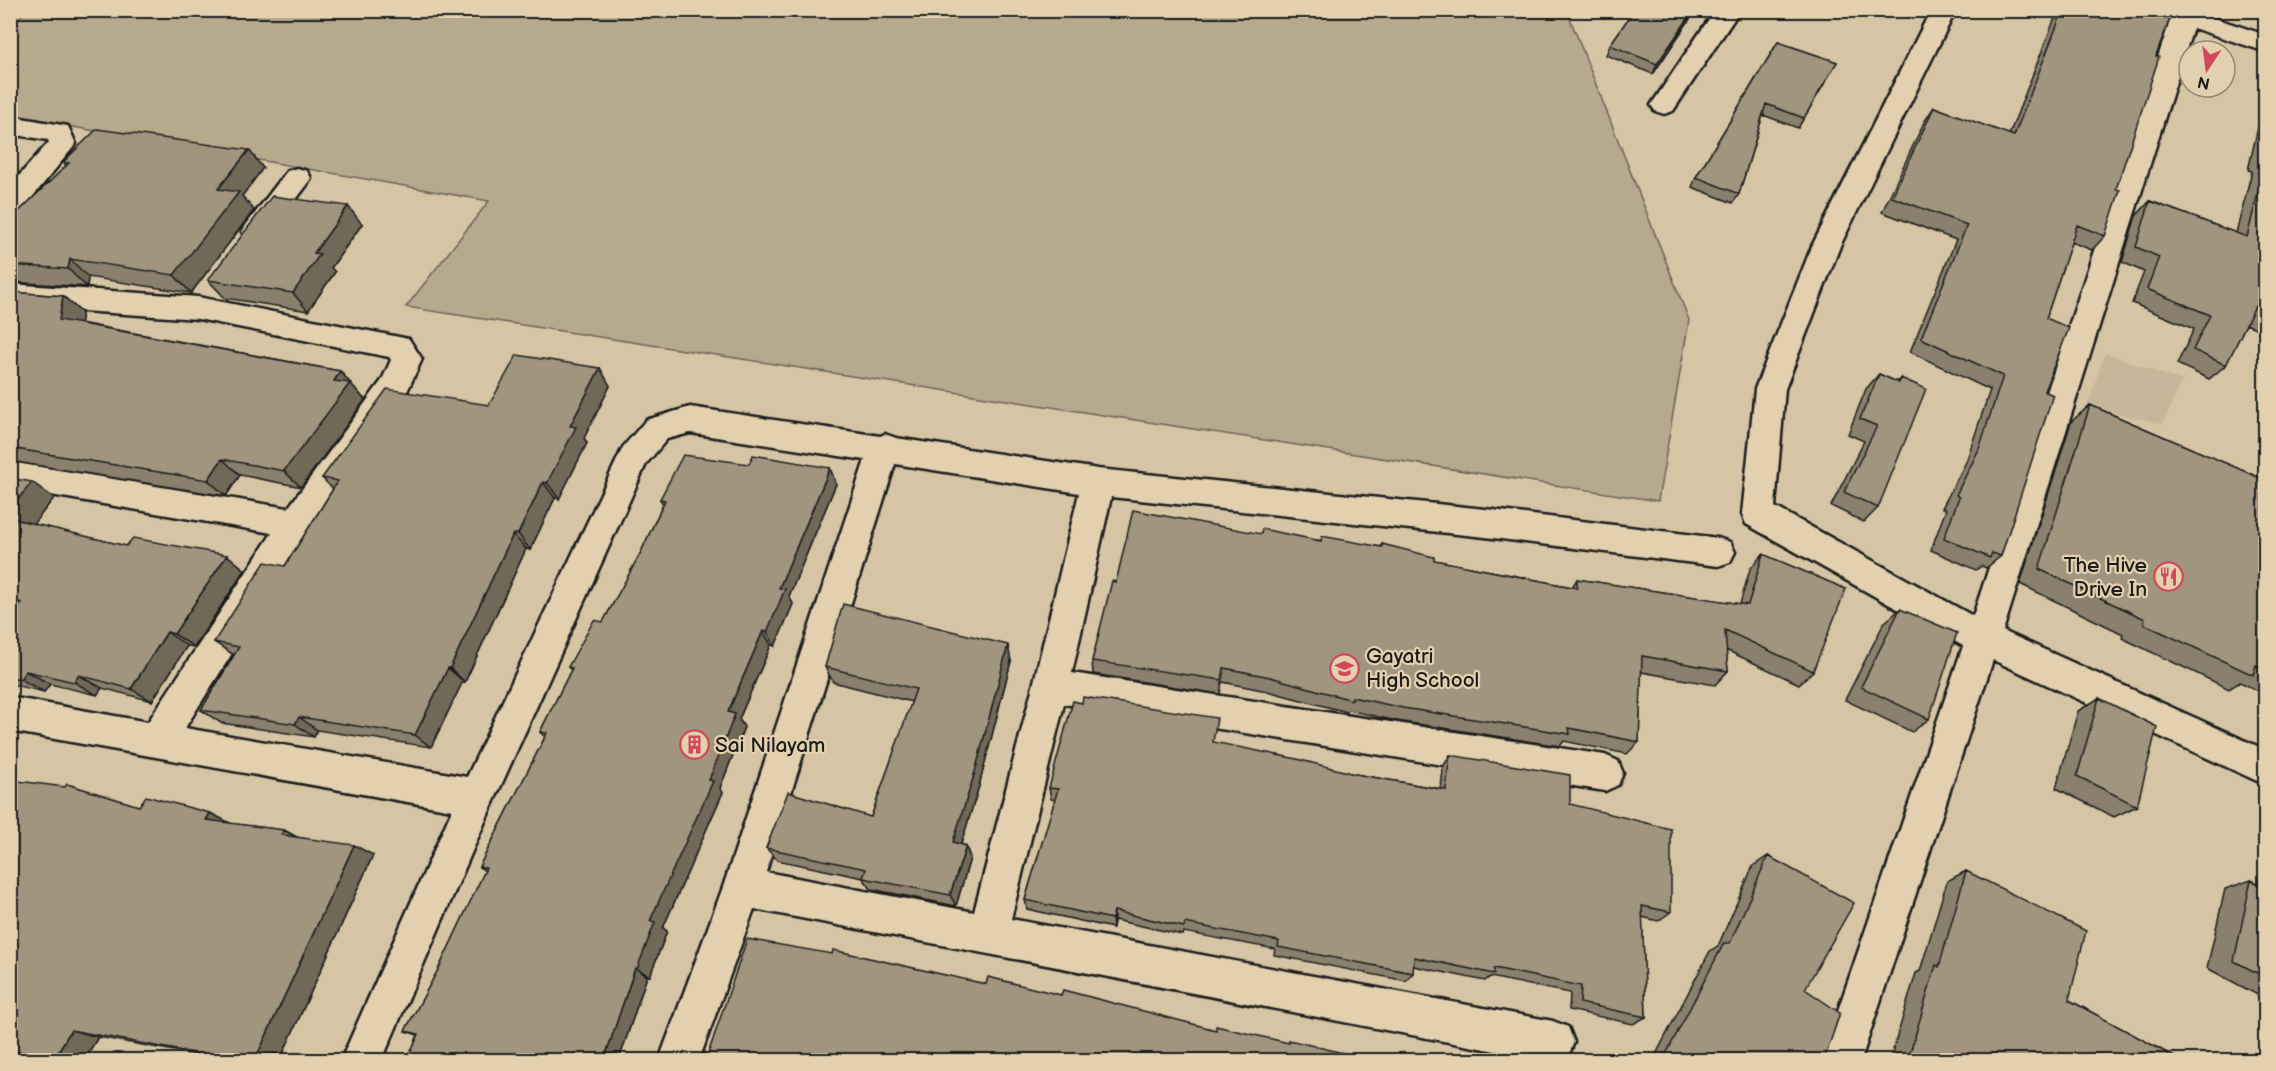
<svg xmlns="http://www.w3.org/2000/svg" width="2276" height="1071" viewBox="0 0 2276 1071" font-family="'Balsamiq Sans',sans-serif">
<rect width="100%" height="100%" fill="#d6c5a5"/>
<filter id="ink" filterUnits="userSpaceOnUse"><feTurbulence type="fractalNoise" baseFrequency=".0167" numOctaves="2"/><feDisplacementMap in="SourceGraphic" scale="12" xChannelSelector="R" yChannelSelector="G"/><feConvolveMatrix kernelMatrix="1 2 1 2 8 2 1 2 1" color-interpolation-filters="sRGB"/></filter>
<g filter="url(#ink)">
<path fill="#c6b79a" d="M2105 353 2182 381 2163 424 2087 407Z"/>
<path fill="#b7a98e" stroke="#6a6255" stroke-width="1.5" d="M25 11H1567L1689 320 1658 501 406 307 489 201 11 116V27Z"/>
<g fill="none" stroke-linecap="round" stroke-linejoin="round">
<defs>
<path id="street" d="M1715 10H1740L1673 111 1664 114 1655 111 1651 105Z
M1931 10H1956L1840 246 1785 389 1775 507 1973 616 2170 21 2154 16 2151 10H2190L2266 35V52L2193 28 2003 631 2266 750V785L1993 660 1861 1060H1821L1963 646 1746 524 1742 514 1755 389 1812 246Z
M10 116 68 126 76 144 20 212 10 215V186L49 142 48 140 10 134Z
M297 168 307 171 311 178 307 185 266 239 256 242 246 239 242 232 246 225 287 171Z
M10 284 198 297 409 339 422 359 405 396 308 533 185 728 467 777 623 447 646 420 690 407 880 436 885 434 896 438 1098 469 1485 509 1718 538 1730 542 1735 552 1730 562 1718 566 1485 537 1111 497 1072 673 1605 755 1618 761 1623 773 1618 785 1605 791 1064 704 1011 919 1553 1021 1568 1027 1574 1042 1568 1057 1558 1060H1542L754 909 699 1060H659L723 887 865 460 690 433 667 439 646 464 490 810 382 1060H341L452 810 10 731V697L148 722 272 533 10 488V462L288 508 382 380 391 360 389 357 198 319 10 306ZM895 464 1079 493 1033 686 974 912 766 872Z"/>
</defs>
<use href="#street" stroke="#1c1c1c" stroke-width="5"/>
<use href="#street" fill="#e2d0ae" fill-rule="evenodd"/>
</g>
<path fill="#8a806d" stroke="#1c1c1c" stroke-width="1.5" d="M1634 10H1696L1653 74 1606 55 1610 45Z
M2058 10H2165L2156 56 2116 189 2105 236 2092 250 2071 242 2046 318 2044 391 2001 556 1986 568 1982 566 1976 570 1931 550 1946 509 1942 508 1966 462 1990 390 1910 352 1956 240 1882 212 1924 122 1934 107 2009 135Z
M1778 42 1837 62 1798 128 1763 115 1739 194 1733 203 1692 187 1696 177Z
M2265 98V332L2246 324 2226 365 2209 379 2177 364 2194 329 2132 303 2144 272 2122 262 2136 216 2150 201 2236 233 2252 171 2248 170Z
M63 162 263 168 242 196 254 210 191 293 88 277 87 287 10 282V220L66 166Z
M362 224 331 268 335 272 308 311 225 298 208 280Z
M10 292 63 296 82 313 80 323 340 371 365 400 301 487 240 475 226 496 10 461Z
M600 368 610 386 584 438 587 443 559 499 555 498 530 550 526 549 465 682 463 681 431 747 317 730 314 737 221 723 201 710 234 655 214 642 285 566 333 489 322 478 489 405Z
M1879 374 1897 382 1901 378 1878 508 1864 522 1831 506 1864 441 1848 434 1866 389Z
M2090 405 2265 480V694L2240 682 2229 689 2122 638 2123 634 2020 584 2071 422Z
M749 464 830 468 836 484 789 596 793 604 775 646 771 645 739 719 744 727 720 788 723 792 663 928 667 931 650 976H647L619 1060H407L418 1035 405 1031 440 966 485 871 479 867 545 737 540 732 571 670 568 667 603 622 641 552 663 504 660 499Z
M10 478 54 498 33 524 126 546 227 555 245 570 194 647 187 646 152 701 102 688 97 695 50 684 44 692 10 684V617L16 610 10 609Z
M1261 534 1381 547 1382 544 1434 560 1572 587 1577 579 1740 604 1750 569 1763 554 1813 671 1799 684 1726 650 1728 671 1715 685 1641 672 1639 742 1627 754 1564 741 1560 746 1397 721 1348 710 1347 712 1267 691 1222 682 1220 694 1093 674 1092 661 1116 582Z
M1900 609 1929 719 1912 732 1845 700 1884 623Z
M1011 661 979 786 961 844 966 846 970 858 956 906 871 889 863 878 777 860 766 848 871 817 912 702 833 682 825 667Z
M2099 698 2137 806 2114 817 2056 788 2078 711Z
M1213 743 1355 774 1441 789 1443 767 1450 755 1570 804 1671 912 1658 921 1642 917 1646 1017 1633 1024 1569 1010 1570 993 1490 977 1485 981 1413 966V973L1406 981 1274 955 1275 949 1184 932 1183 935 1114 920 1113 928 1027 909 1025 900 1055 800 1051 799 1049 788Z
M139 806 210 813 231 824 284 830 297 837 373 855 280 1060H224L98 1037 84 1060H49Z
M1768 856 1805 989 1824 1060H1653L1710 951 1718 946 1753 866Z
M1966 871 2069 1000 2180 1060H1890L1916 973 1920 971 1947 881Z
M2251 880 2265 887V999L2207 968 2225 889Z"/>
<path fill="#716859" stroke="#1c1c1c" stroke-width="1.5" d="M1694 10H1696L1653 74 1657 64Z
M249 150 263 168 242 196 254 210 191 293 174 275 218 189Z
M348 206 362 224 331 268 335 272 308 311 293 293 314 253Z
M70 259 88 277 87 287 68 269Z
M63 296 82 313 78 337 59 320Z
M600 368 610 386 584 438 587 443 559 499 547 483 570 426Z
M340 371 365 400 301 487 284 471Z
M222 459 240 475 226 496 208 480Z
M830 468 836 484 789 596 793 604 775 646 767 632 779 588Z
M32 482 54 498 27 532 10 521V509Z
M543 482 555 498 530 550 518 534Z
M513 534 526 549 465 682 450 668Z
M227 555 245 570 194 647 174 634Z
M763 631 771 645 739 719 744 727 720 788 723 792 663 928 667 931 650 976 637 969 650 921 709 780 728 712Z
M167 632 187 646 152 701 131 689Z
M1008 645 1011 661 979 786 958 854 953 842Z
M448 668 463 681 431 747 415 735Z
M26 671 50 684 44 692 20 679Z
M79 675 102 688 97 695 74 682Z
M299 717 317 730 314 737 295 724Z
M210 813 232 824 206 820Z
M284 830 303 841 281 835Z
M354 845 373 855 280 1060H255Z
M966 846 970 858 956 906 950 895Z
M1114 911V920L1113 928 1112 919Z
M635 968 647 976 619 1060H604Z
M71 1030 98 1037 84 1060H53Z"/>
<path fill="#a1957f" stroke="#1c1c1c" stroke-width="1.5" d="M1634 10H1694L1657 64 1610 45Z
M2063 10H2165L2172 13 2156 56 2159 57 2116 189 2120 190 2105 236 2077 225 2046 318 2069 328 2044 391 2053 395 2001 556 1992 553 1990 558 1944 538 1959 497 1956 495 1979 449 2003 376 1921 338 1967 225 1892 197 1934 107 2014 136Z
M1778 42 1837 62 1804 118 1766 104 1739 194 1696 177Z
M97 129 249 150 218 189 239 192 174 275 70 259 68 269 10 265V220L69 163 63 162Z
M2265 165V311L2255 306 2226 365 2193 350 2210 315 2147 289 2159 257 2136 247 2150 201 2247 237Z
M272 196 348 206 314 253 320 254 293 293 208 280Z
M10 292 63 296 59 320 340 371 334 381 350 383 284 471 222 459 208 480 10 448Z
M517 355 600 368 570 426 576 427 547 483 543 482 518 534H513L450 668H448L415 735 299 717 295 724 201 710 239 647 214 642 265 562 285 566 338 481 322 478 387 389 489 405Z
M1879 374 1899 383 1901 378 1926 389 1878 508 1844 492 1877 426 1860 419Z
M2090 405 2265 480V669L2256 665 2253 675 2144 624 2145 619 2039 569Z
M683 455 749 464 753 455 830 468 779 588 785 589 767 632 763 631 728 712 735 714 709 780 713 781 650 921 655 922 637 969 635 968 604 1060H407L419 1034 405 1031 440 966 486 868 479 867 547 733 540 732 572 668 568 667 594 620 603 622 641 552 665 500 660 499Z
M10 478 32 482 10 509Z
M1133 510 1261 534 1262 529 1321 541 1322 536 1382 547V544L1434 557V560L1577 588V579L1748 605 1763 554 1846 589 1813 671 1725 630 1728 671 1642 656 1639 742 1569 728 1570 734 1403 708 1352 697V700L1270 677 1224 668 1222 680 1092 661 1112 581 1116 582Z
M10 518 126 546 133 538 227 555 174 634 167 632 131 689 79 675 74 682 26 671 20 679 10 677V617L22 603 10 600Z
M843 604 1008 645 975 772 953 842 966 846 950 895 863 878 866 869 766 848 788 792 871 817 916 689 825 667Z
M1900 609 1957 633 1929 719 1861 687Z
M1083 697 1217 718 1213 742 1297 759 1355 774 1446 790 1450 755 1570 775V804L1671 829V912L1642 906 1646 1017 1580 1003 1581 986 1494 968V974L1414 957 1413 973 1278 947 1279 941 1185 923 1184 927 1114 911 1112 919 1025 900 1058 789 1049 788 1073 701 1082 703Z
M2099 698 2157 727 2137 806 2077 776Z
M10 780 65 787 67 784 139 806 146 796 210 813 206 820 284 830 281 835 354 845 255 1060H231L71 1030 53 1060H49L10 1049Z
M1768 856 1854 903 1805 989 1840 1013 1824 1060H1663L1724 943H1730Z
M1966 871 2086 931 2069 1000 2180 1060H2065L2054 1054 2052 1060H1908L1936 965 1939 967Z
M2251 880 2265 887V977L2234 961Z
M747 939 832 954 833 950 986 984 988 977 1061 995 1063 990 1216 1030V1026L1289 1043V1040L1372 1060H706Z"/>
</g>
<defs>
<symbol id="restaurant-ring" viewBox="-11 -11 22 22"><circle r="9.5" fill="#e2d0ae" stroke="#d1495b" stroke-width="1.5"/><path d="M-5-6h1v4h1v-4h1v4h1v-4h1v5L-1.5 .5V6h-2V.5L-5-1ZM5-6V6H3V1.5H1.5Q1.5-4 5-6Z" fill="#d1495b"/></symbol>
<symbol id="school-ring" viewBox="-11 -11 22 22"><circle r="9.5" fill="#e2d0ae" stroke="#d1495b" stroke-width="1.5"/><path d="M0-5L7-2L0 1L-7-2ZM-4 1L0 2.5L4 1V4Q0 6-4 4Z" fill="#d1495b"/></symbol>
<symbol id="building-ring" viewBox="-11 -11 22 22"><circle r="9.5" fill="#e2d0ae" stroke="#d1495b" stroke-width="1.5"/><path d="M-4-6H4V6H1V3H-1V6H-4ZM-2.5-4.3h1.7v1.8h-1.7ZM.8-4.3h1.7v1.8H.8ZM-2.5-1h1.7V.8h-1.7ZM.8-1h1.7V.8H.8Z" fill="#d1495b"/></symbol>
</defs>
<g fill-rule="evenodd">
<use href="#restaurant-ring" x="2152" y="560" width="33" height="33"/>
<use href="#school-ring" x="1328" y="652" width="33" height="33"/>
<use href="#building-ring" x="678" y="728" width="33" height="33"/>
</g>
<g text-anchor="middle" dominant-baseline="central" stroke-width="4.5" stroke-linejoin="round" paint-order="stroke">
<g font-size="21" fill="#1c1c1c" stroke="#e2d0ae" text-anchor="start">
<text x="2147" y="565" text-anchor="end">The Hive<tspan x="2147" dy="24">Drive In</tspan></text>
<text x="1366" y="656">Gayatri<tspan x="1366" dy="24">High School</tspan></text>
<text x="715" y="745">Sai Nilayam</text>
</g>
</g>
<rect width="2276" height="1071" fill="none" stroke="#e2d0ae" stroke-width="36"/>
<rect x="18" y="18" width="2240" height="1035" fill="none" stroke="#1c1c1c" stroke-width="2" filter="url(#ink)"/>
<g transform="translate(2207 69) rotate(193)"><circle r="28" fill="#e2d0ae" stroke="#938874" stroke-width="1.5"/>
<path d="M0-4.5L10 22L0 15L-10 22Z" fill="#d1495b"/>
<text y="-9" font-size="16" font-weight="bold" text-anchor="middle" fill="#1c1c1c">N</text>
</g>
</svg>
